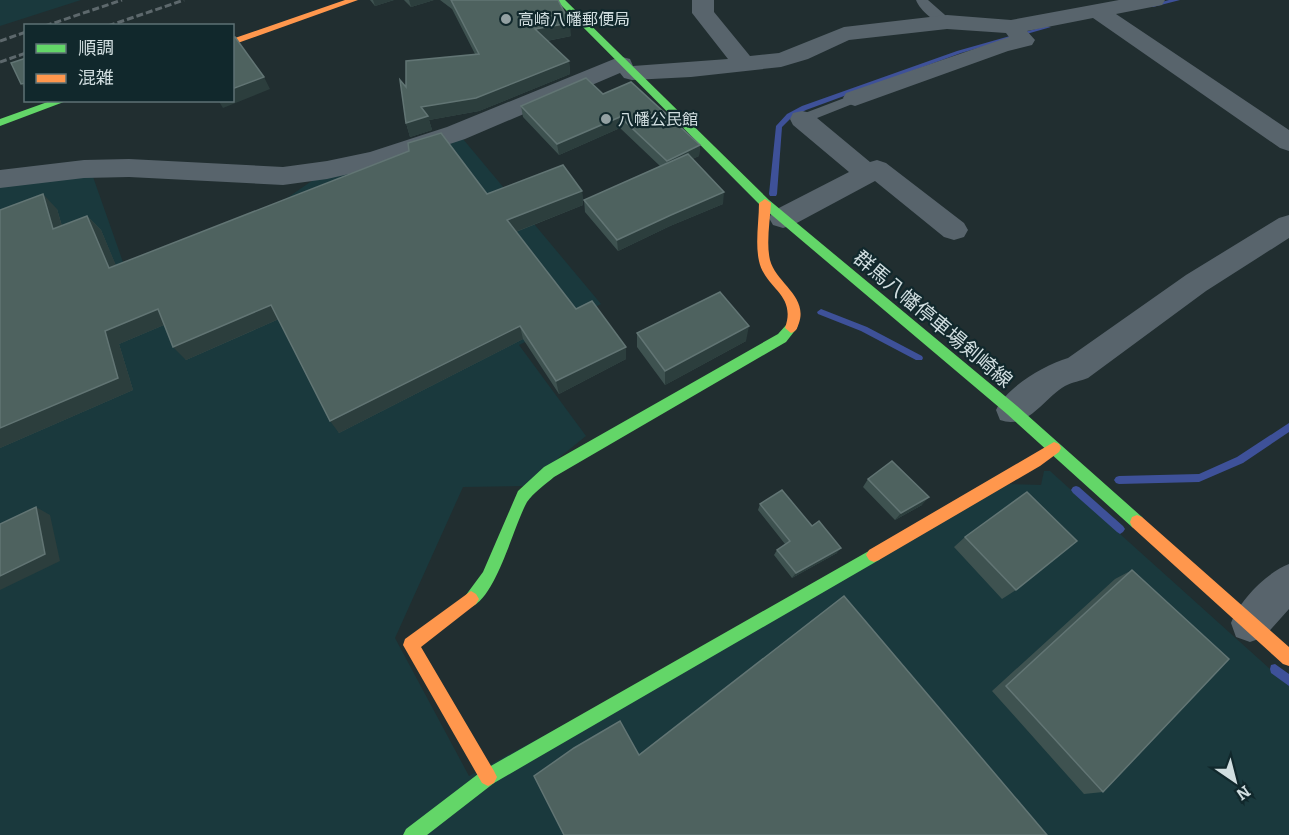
<svg xmlns="http://www.w3.org/2000/svg" width="1289" height="835" viewBox="0 0 1289 835" font-family="Bitter,'Noto Sans JP',serif">
<rect width="100%" height="100%" fill="#212e30"/>
<path fill="#1a393d" d="M0 0H81L0 26Z
M463 139 601 304 519 345 586 436 524 486 463 487 395 638 469 776 1009 484 1041 485 1044 471H1050L1289 686V835H0V185L92 174 124 265 254 221 316 178Z"/>
<g fill="none" stroke-linecap="round" stroke-linejoin="round">
<path fill="#3e5199" fill-rule="evenodd" d="M1169 0H1180L1153 7 1150 5Z
M1046 26 1051 27 961 53 806 110 791 118 782 127 777 194 776 196H770L769 194 776 126 787 114 802 106 957 51Z
M821 309 867 327 922 356 923 358 922 360H916L861 331 818 314 817 312Z
M1289 423V432L1243 463 1199 482 1119 484 1116 483 1114 480 1116 477 1119 476 1199 474 1237 457Z
M1076 486 1079 487 1123 526 1125 529 1123 532 1120 534 1117 532 1073 493 1071 490 1073 487Z
M1275 664 1289 674V686L1271 673 1270 669 1271 665Z"/>
<path fill="#58646c" fill-rule="evenodd" d="M916 0H928L953 22 951 25C939 27 920 11 916 0Z
M855 94 862 98 860 101 807 122 802 123 795 119 797 116Z"/>
<path fill="#58646c" fill-rule="evenodd" d="M692 0H714V12L750 56 779 53 844 27 947 15 1011 20 1119 0H1165L1162 5 1116 14 1289 130V151L1280 148 1093 18 1027 31 1035 40 1032 45 1008 51 855 106 846 103 843 98 846 93 1009 37 1006 33 947 29 849 40 808 59 781 67 691 77 632 80 624 78 620 73 465 139 380 167 327 179 283 185 129 177 84 178 0 188V170L84 160 129 159 283 167 327 161 370 152 447 127 614 59 622 57 630 59 633 66 728 59 692 13Z
M802 111 811 113 870 162 877 160 886 163 964 223 968 230 964 237 954 240 944 237 875 181 793 225 783 228 773 225 769 218 773 211 849 172 793 125 790 119 793 113Z
M1289 215V238L1206 291 1088 378C1081 381 1072 382 1065 386 1043 399 1028 430 1000 420L996 410C1007 387 1044 365 1068 358L1186 275 1279 218Z
M1289 564V609L1264 637 1250 642 1236 637 1231 623C1240 600 1266 573 1289 564Z"/>
<path fill="#63d668" fill-rule="evenodd" d="M556 0H565L769 200 1017 406 1142 517 1144 522 1142 527 1137 529 1132 527 1007 414 761 206Z
M53 100H69L0 126V119Z
M791 323 797 328 786 342 554 477C546 484 533 493 527 502 513 527 497 596 471 607L466 604 463 599 483 572 518 491 544 467 778 334 787 324Z
M874 548 879 550 882 555 879 560 494 783 427 835H403L406 829 482 771Z"/>
<path fill="#ff974d" fill-rule="evenodd" d="M345 0H358L232 45V39Z
M765 199 771 203C770 221 766 243 770 260 776 283 808 296 799 323 797 328 797 331 791 333L785 328C797 294 765 289 759 261 755 243 759 221 759 203Z
M1054 442 1059 444 1061 448 1059 452 1040 466 879 560 874 562 869 560 866 555 869 550Z
M1137 515 1142 517 1289 647V666L1283 664 1132 527 1130 522 1132 517Z
M471 591 476 594 479 599 476 604 421 647 494 771 497 777 494 783 488 786 482 783 403 645 405 639Z"/>
<path stroke="#5d686c" stroke-width="3" stroke-dasharray="7 3" stroke-linecap="butt" d="M45 26 122 0
M108 26 184 0
M0 41 26 32
M0 62 26 53"/>
</g>
<path fill="#3e5250" d="M370 0H394L375 6Z
M404 0H434L411 7Z
M440 0H558L571 36 547 41 569 61 570 74 479 111 429 120 432 130 410 137 406 123V87L475 54 452 9Z
M603 94 700 145 699 156 692 159 723 204 670 226 618 251 585 212 584 200 660 166 620 128 559 155 523 117 521 106Z
M582 191 583 205 516 232 576 309 626 359 559 394 523 339 339 433 279 319 186 360 164 325 119 344 133 390 0 448V210L57 209 62 226 87 216 101 230 116 266 487 194Z
M637 333 746 341 665 385 637 347Z
M868 479 922 505 895 520 863 487Z
M760 504 837 553 792 578 774 555 777 550 785 544 758 510Z
M965 537 1016 590 1002 599 954 547Z
M1132 570 1103 792 1084 794 992 691 1115 579Z"/>
<path fill="#2c3e3d" d="M373 0H394L375 6Z
M409 0H434L411 7Z
M570 23 571 36 536 43 535 29Z
M569 61 570 74 479 111 429 120 432 130 410 137 406 123 421 107Z
M264 77 270 89 223 108 218 100H232V89Z
M26 83V90L21 84Z
M620 117V128L559 155 557 144Z
M700 145 699 156 666 172 667 161Z
M582 191 583 205 510 234 507 220Z
M724 192 723 204 670 226 618 251 617 240 671 215Z
M43 194 57 209 67 244 53 229Z
M87 216 101 230 123 282 109 268Z
M271 305 281 318 186 360 173 347Z
M158 309 171 322 119 344 133 390 0 448V428L105 331Z
M520 326 523 339 339 433 330 421Z
M749 326 746 341 665 385V371Z
M626 347V359L559 394 556 381Z
M929 497 922 505 895 520 901 513Z
M36 507 50 515 60 561 0 590V576Z
M841 548 837 553 792 578 796 573Z"/>
<path fill="#4e625f" stroke="#627574" stroke-width="1.5" d="M451 0H558L570 23 535 29 569 61 476 98 421 107 428 116 406 123 400 80 406 87V61L479 54Z
M235 37 264 77 232 89V38Z
M26 58V83L21 84 11 63Z
M586 78 603 94 631 82 700 145 667 161 620 117 557 144 521 106Z
M441 133 487 194 563 165 582 191 507 220 576 309 592 301 626 347 556 381 520 326 330 421 271 305 173 347 158 309 105 331 118 378 0 428V210L43 194 53 229 87 216 109 268 409 151 408 143Z
M688 154 724 192 671 215 617 240 584 200Z
M720 292 749 326 665 371 637 333Z
M892 461 929 497 901 513 868 479Z
M782 490 812 526 819 521 841 548 796 573 777 550 790 541 760 504Z
M1027 492 1077 541 1016 590 965 537Z
M36 507 45 554 0 576V524Z
M1132 570 1229 659 1103 792 1006 686Z
M844 596 1047 835H564L534 776 574 748 620 721 639 755Z"/>
<g fill="#93a0a2" stroke="#11282c" stroke-width="2">
<circle cx="506" cy="19" r="6"/>
<circle cx="606" cy="119" r="6"/>
</g>
<g text-anchor="middle" dominant-baseline="central" stroke-width="4.5" stroke-linejoin="round" paint-order="stroke">
<g font-size="16" fill="#d1dee0" stroke="#11282c" text-anchor="start">
<text x="518" y="19">高崎八幡郵便局</text>
<text x="618" y="119">八幡公民館</text>
</g>
<g font-size="20" fill="#d1dee0" stroke="#11282c">
<text transform="translate(933 319) rotate(40)">群馬八幡停車場剣崎線</text>
</g>
</g>
<rect x="24" y="24" width="210" height="78" fill="#11282c" stroke="#5e7174" stroke-width="1.5"/>
<rect x="36" y="44" width="30" height="9" fill="#63d668" stroke="#5e7174" stroke-width="1.5"/>
<text x="78" y="54" font-size="18" fill="#d1dee0">順調</text>
<rect x="36" y="74" width="30" height="9" fill="#ff974d" stroke="#5e7174" stroke-width="1.5"/>
<text x="78" y="84" font-size="18" fill="#d1dee0">混雑</text>
<g transform="translate(1235 781) rotate(145)" stroke="#11282c" stroke-width="4.5" paint-order="stroke">
<path d="M0-4.5L10 22L0 15L-10 22Z" fill="#d1dee0"/>
<text y="-9" font-size="16" font-weight="bold" text-anchor="middle" fill="#d1dee0">N</text>
</g>
</svg>
